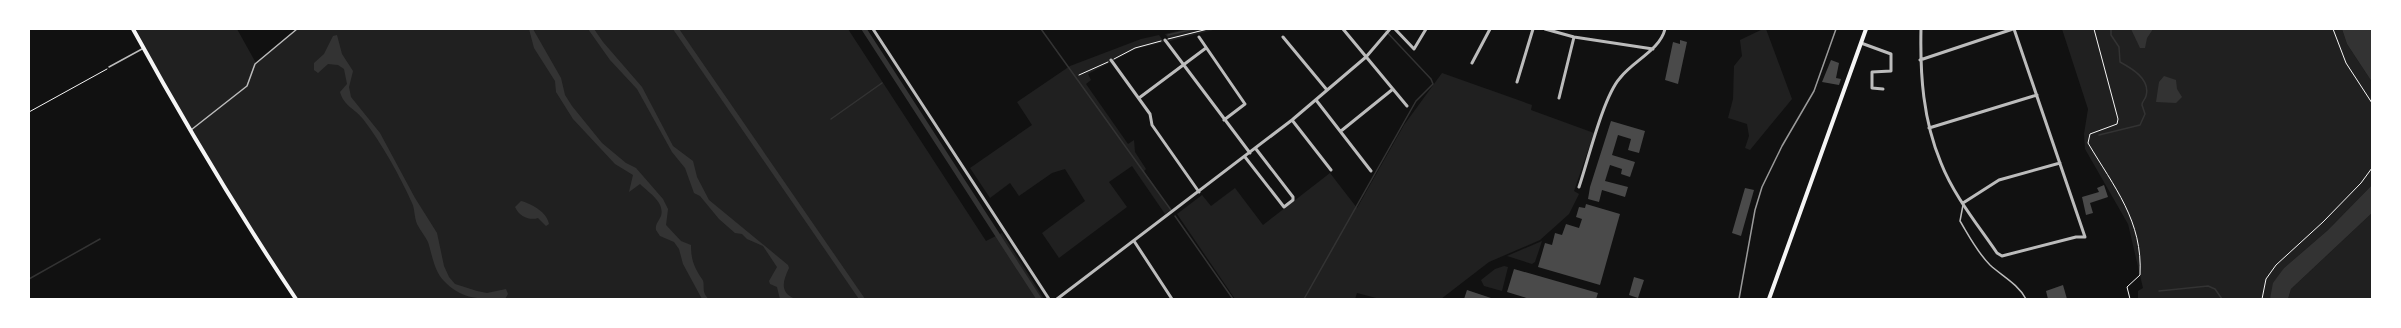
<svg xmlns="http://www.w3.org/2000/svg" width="2401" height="328" viewBox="0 0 2401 328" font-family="Quicksand,sans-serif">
<rect width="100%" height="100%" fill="#111"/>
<path fill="#202020" d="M136 29H237L256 63 298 29H848L986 241 1002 233 1044 299H298L240 212 190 130Z
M1186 29H1217L1170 41 1165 34Z
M1763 29H1766L1792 99 1750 150 1745 148 1749 136 1747 124 1728 118 1733 99 1734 66 1742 56 1740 40Z
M2062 29H2342L2347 44 2372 82V185L2328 230 2284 268 2270 299H2138V291L2143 288 2128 224 2085 149 2084 134 2088 109Z
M1159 35 1164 42 1136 49 1088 74 1091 80 1086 84 1128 144 1134 140 1135 152 1146 169 1144 171 1171 210 1165 214 1132 166 1109 182 1127 207 1059 258 1042 233 1085 201 1065 169 1052 173 1019 196 1010 183 990 198 970 168 1032 125 1017 102 1070 66 1141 39Z
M1442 73 1532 105 1531 110 1594 133 1574 191 1579 194 1569 214 1540 240 1489 262 1441 299H1380L1357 293 1355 299H1235L1177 214 1202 195 1211 206 1235 188 1263 225 1330 173 1357 208 1404 125Z
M2372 213V299H2288L2291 289Z
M1542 241 1535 262 1532 264 1507 256Z
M1504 266 1508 267 1502 291 1484 286 1481 280 1495 269Z"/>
<path fill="#333" d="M529 29H533L561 78 565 95 572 106 602 143 626 163 636 168 663 199 668 209 666 225 681 241 691 245C691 260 694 267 702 279 706 284 700 292 709 299H702L683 264 679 249 674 242 660 236 656 230C655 224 659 221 661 216 665 202 649 193 640 184L629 192 633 175 615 164 573 119 556 92 555 81 534 48Z
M588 29H594L603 42 642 87 673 146 693 161 697 177 709 200 788 265 789 268C783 281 779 292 795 299H780L777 287 770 284 769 281 777 267 763 246 747 239 742 234 735 233 719 219 700 196 694 193 685 168 672 152 637 89 610 60Z
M2131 29H2153L2147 38 2145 48H2140Z
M2342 29H2372V82L2347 44Z
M337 35 342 54 353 71 349 87 351 97 380 133 415 198 437 233 444 266 449 277 455 284 477 291 487 293 506 289 508 294 505 299C480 299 462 300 444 281 434 271 432 254 428 242 425 236 420 230 417 224 414 217 415 209 412 203 399 174 382 144 363 119 354 108 344 106 340 92L347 84 344 69 338 65 328 64 318 73 314 70V63L324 54 333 36Z
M2164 76 2176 80 2177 89 2182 97 2176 103 2156 102 2159 82Z
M2372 185V213L2291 289 2288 299H2270L2273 283 2284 268 2328 230Z
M521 201C532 204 547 212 549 224L546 226 538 218C529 221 519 216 515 207Z"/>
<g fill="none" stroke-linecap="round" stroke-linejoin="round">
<path stroke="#333" stroke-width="1.5" d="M1041 29 1171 210
M1168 35 1194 29
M831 119 882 83
M2099 135 2140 125 2145 114 2142 105C2142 101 2145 100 2146 96 2151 79 2131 68 2120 62L2119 47 2111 35V29
M1175 216 1233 299
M29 279 100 239
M2159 291 2208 286 2215 289 2222 299
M1304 299 1416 101 1433 84 1431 79 1384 29"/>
<path stroke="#333" stroke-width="5" d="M676 29 862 299
M864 29 1039 299"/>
</g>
<path fill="#4a4a4a" d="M1680 40 1687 42 1678 84 1665 80 1673 42 1680 44Z
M1831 60 1839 63 1836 78 1841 79 1839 85 1822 82Z
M1611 121 1645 131 1639 153 1628 150 1631 139 1618 135 1612 155 1635 162 1630 177 1621 174 1622 169 1610 165 1605 181 1628 187 1625 197 1602 190 1599 202 1588 199 1590 187Z
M2104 185 2108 197 2090 203 2093 213 2086 215 2082 197 2099 192 2097 188Z
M1745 188 1754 190 1741 236 1732 233Z
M1586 204 1620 214 1600 285 1538 267 1545 243 1552 245 1555 233 1562 235 1566 224 1579 228 1582 219 1576 217 1579 207 1585 208Z
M1514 269 1598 293 1596 299H1530L1507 292Z
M1634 277 1644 280 1638 298 1629 295Z
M2063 285 2067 299H2048L2046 291Z
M1467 290 1494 299H1464Z"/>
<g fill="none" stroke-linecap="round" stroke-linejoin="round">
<path stroke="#f5f5f5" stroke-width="1" d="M2094 29 2118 119 2117 124 2090 134 2088 143C2114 187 2143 221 2140 275L2127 287 2130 299
M2333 29 2346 63 2372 103
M1168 39 1208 29
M1114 59 1135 48 1161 41
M1079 75 1108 62
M29 112 107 69
M2262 299 2266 279 2276 265 2323 222 2361 183 2372 168"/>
<path stroke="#bcbcbc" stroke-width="1.5" d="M109 67 142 49
M191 130 247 86 255 64 297 29
M1963 205 1960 221C1969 236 1977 252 1990 265 2002 276 2018 284 2026 299"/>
<path stroke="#bcbcbc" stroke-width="3" d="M873 29 1049 299
M1343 29 1407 106
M1395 29 1414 49 1426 29
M1545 29 1574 37 1653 49
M1921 29C1920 75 1923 120 1941 163 1954 196 1978 225 1997 253L2002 256 2076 237H2085L2014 29
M1199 37 1245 104 1224 120
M1283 37 1327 90
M1165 40 1250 153
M1861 43 1891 54V71L1872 72V88L1883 89
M1111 60 1150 114 1152 125 1199 192
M1920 60 2013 29
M1472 63 1490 29
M1517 82 1533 29
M1139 98 1206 48
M1559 98 1574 37
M1316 100 1371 171
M1292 120 1331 170
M1929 128 2037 95
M1341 131 1393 89
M1245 157 1284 207 1293 200V197L1256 149
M1579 187C1588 161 1603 97 1620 78 1633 61 1660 50 1665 29
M1963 203 1999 180 2060 163
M1134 241 1172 299
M1057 299 1292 120 1366 57 1390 29"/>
<path stroke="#f5f5f5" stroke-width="4" d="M133 29C184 122 237 211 296 299
M1769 299 1866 29"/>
<path stroke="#9a9a9a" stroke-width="1.5" d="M1739 299 1755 210 1762 187 1782 146 1814 91 1836 29"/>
</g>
<rect width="2401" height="328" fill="none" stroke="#ffffff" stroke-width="60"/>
</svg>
